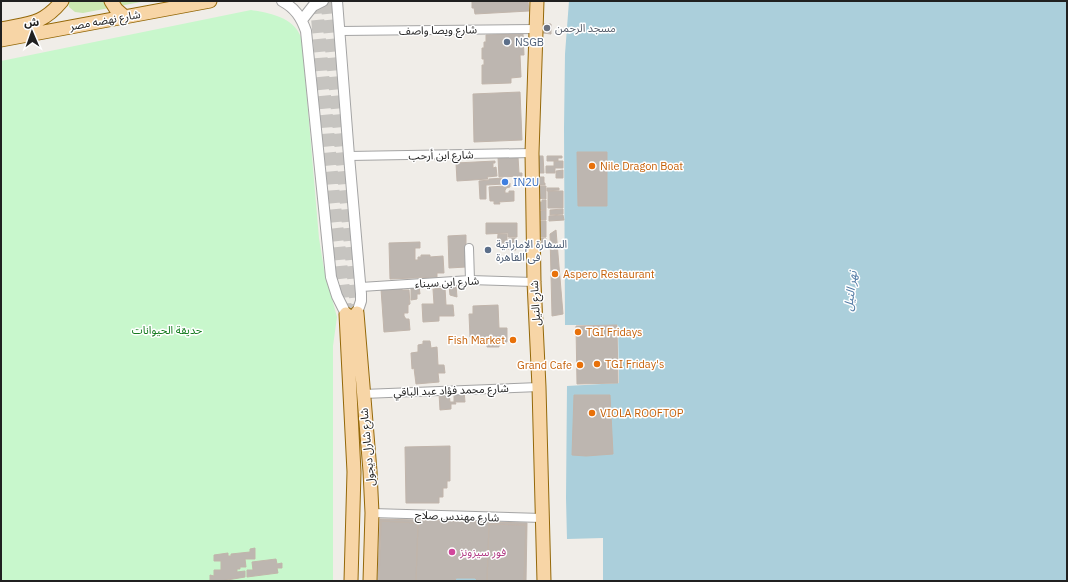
<svg xmlns="http://www.w3.org/2000/svg" width="1068" height="582" viewBox="0 0 1068 582" font-family="'IBM Plex Sans','Noto Sans Arabic',sans-serif">
<rect width="100%" height="100%" fill="#f0ede8"/>
<path fill="#cbe7b1" d="M68 1H146L83 13 75 12 69 7Z"/>
<path fill="#c8f7cc" d="M251 10C271 13 296 18 302 40L319 238 324 269 337 317 333 346V581H1V61Z"/>
<path fill="#abcfdb" d="M569 1H1067V581H603V538L567 539 566 498 567 386 619 383 618 325H565L564 128 565 54Z
M456 578H475L478 581H455Z"/>
<path fill="#bdb6b0" stroke="#c1b5ab" d="M472 1H528L529 11 475 14 474 8H472Z
M543 24H551V34L543 33Z
M523 34 524 55H520L521 77 511 78V83L482 84V65H484V59H482V48H484V42H486V35Z
M520 92 522 140 474 142 473 94Z
M577 152H607V206H578Z
M537 156H543L544 173H539Z
M547 156H562V158H558V161H547Z
M498 157H518L519 173H522V176L499 177Z
M495 161V163H493V168L496 167 497 176 487 177 488 179 457 181 456 163Z
M554 161H563V168H555V173H546V166H554Z
M563 170V178H556V171Z
M539 177H544V183H545V185H536Z
M504 178V184L486 185V199H480L479 181 489 180V179Z
M505 183H510V187L506 188V189L505 190V193H509V191H514V201L499 202 500 204H494V201H490L489 187 505 186Z
M536 186H546V199L536 198Z
M547 188H559V190L547 191Z
M548 191H563V208H548Z
M542 200H546V210H540V202H542Z
M563 209V214L550 215V210Z
M546 210V220H540V211Z
M563 215 564 220 549 221V216Z
M540 221H546V237H541Z
M486 223H517V237H508V233L486 234Z
M556 230 563 314 552 316 550 234Z
M498 234H507V249H502V246H497Z
M466 235V267L449 268 448 236Z
M509 238H516V250H509Z
M541 238H546V248H541Z
M420 242V248H415V260H418V257H421V255H430V257L443 256 444 273H437V277L390 279 389 243Z
M456 285 457 297 450 295 449 286Z
M411 286H419L420 294H417V299L411 300Z
M402 288V290H409L410 304 408 305V313H404V316L406 319H409L410 330 384 332 381 289Z
M445 288 446 305H453L454 316H439V321L423 322 422 304H434L433 289Z
M498 305 499 328H507V342H499V347H487V344H484L483 337H470L469 314H473V306Z
M617 325 618 383 577 384 576 326Z
M423 341H430L431 348 437 347 438 365H444L445 373H438L439 382 416 384 414 368 412 369 411 353 418 352V345L423 344Z
M464 391 465 402H455L456 404H451V409L440 410 439 393 449 392 450 402H454V392Z
M574 395H610L613 454 586 456 572 455Z
M450 446V481H447V488H443V497H439V503H406L405 447Z
M380 519 527 523 526 581H524L526 525 489 524 487 581H478L475 578H456L455 581H416L418 523 381 521 378 581Z
M381 521 418 523 416 581H379Z
M489 524 526 525 524 581H487Z
M255 548V559H245L246 567H240V569H237V572L245 571V577L221 581H210V575L214 576V570H221V561H214V555L228 553V556H231V554L250 552V549Z
M276 559 277 564 282 563V568H277L278 573 247 577V570H253L252 562Z"/>
<g fill="none" stroke-linecap="round" stroke-linejoin="round">
<path stroke="#c6c4c0" stroke-width="13" stroke-dasharray="13 6" stroke-linecap="butt" d="M316 1 333 191 346 314
M327 1 357 313"/>
<defs>
<path id="minor" d="M340 31 536 29
M349 156 532 153
M469 248 470 280
M361 287 470 280 534 282
M363 394 539 387
M372 513 542 518"/>
<path id="tertiary" d="M282 1C295 8 301 17 306 31L331 277 337 296 346 314
M337 1 349 156 361 294V301L357 313
M302 20 313 6 323 1"/>
<path id="primary" d="M111 1 116 9 125 17
M537 1 532 153 534 282 539 387 544 581
M1 29C29 23 42 25 62 1
M1 40 210 1
M357 313 370 471 372 513 370 581
M346 314 354 472 351 581"/>
</defs>
<use href="#minor" stroke="#a4a4a4" stroke-width="10"/>
<use href="#tertiary" stroke="#a4a4a4" stroke-width="12"/>
<use href="#primary" stroke="#946809" stroke-width="15"/>
<use href="#minor" stroke="#fff" stroke-width="8"/>
<use href="#tertiary" stroke="#fff" stroke-width="10"/>
<use href="#primary" stroke="#f7d5a6" stroke-width="13"/>
</g>
<circle fill="#6b7280" stroke="#fff" stroke-width="1.5" cx="547" cy="28" r="4"/>
<g fill="#5c6f8a" stroke="#fff" stroke-width="1.5">
<circle cx="507" cy="42" r="4"/>
<circle cx="488" cy="250" r="4"/>
</g>
<g fill="#e8710a" stroke="#fff" stroke-width="1.5">
<circle cx="592" cy="166" r="4"/>
<circle cx="555" cy="274" r="4"/>
<circle cx="578" cy="332" r="4"/>
<circle cx="513" cy="340" r="4"/>
<circle cx="597" cy="364" r="4"/>
<circle cx="580" cy="365" r="4"/>
<circle cx="592" cy="413" r="4"/>
</g>
<circle fill="#3f7fe0" stroke="#fff" stroke-width="1.5" cx="505" cy="182" r="4"/>
<circle fill="#d1479c" stroke="#fff" stroke-width="1.5" cx="452" cy="552" r="4"/>
<g text-anchor="middle" dominant-baseline="central" stroke-width="3" stroke-linejoin="round" paint-order="stroke">
<g font-size="11" fill="#202020" stroke="#fff">
<text transform="translate(105 20) rotate(-10)">شارع نهضه مصر</text>
<text transform="translate(438 30) rotate(-1)">شارع ويصا واصف</text>
<text transform="translate(441 155) rotate(-1)">شارع ابن أرحب</text>
<text transform="translate(447 282) rotate(-3)">شارع ابن سيناء</text>
<text transform="translate(535 303) rotate(-93)">شارع النيل</text>
<text transform="translate(451 390) rotate(-2)">شارع محمد فؤاد عبد الباقي</text>
<text transform="translate(367 447) rotate(-95)">شارع شارل ديجول</text>
<text transform="translate(457 516) rotate(2)">شارع مهندس صلاح</text>
</g>
<g font-size="11" fill="#5b616d" stroke="#fff" text-anchor="start">
<text x="555" y="28">مسجد الرحمن</text>
</g>
<g font-size="11" fill="#4e5e75" stroke="#fff" text-anchor="start">
<text x="515" y="42">NSGB</text>
<text x="496" y="244">السفارة الإماراتية<tspan x="496" dy="13">فى القاهرة</tspan></text>
</g>
<g font-size="11" fill="#c56008" stroke="#fff" text-anchor="start">
<text x="600" y="166">Nile Dragon Boat</text>
<text x="563" y="274">Aspero Restaurant</text>
<text x="586" y="332">TGI Fridays</text>
<text x="505" y="340" text-anchor="end">Fish Market</text>
<text x="605" y="364">TGI Friday's</text>
<text x="572" y="365" text-anchor="end">Grand Cafe</text>
<text x="600" y="413">VIOLA ROOFTOP</text>
</g>
<g font-size="11" fill="#366cbe" stroke="#fff" text-anchor="start">
<text x="513" y="182">IN2U</text>
</g>
<g font-size="11" fill="#137a1d" stroke="#fff">
<text x="167" y="330">حديقة الحيوانات</text>
</g>
<g font-size="11" fill="#b23c85" stroke="#fff" text-anchor="start">
<text x="460" y="552">فور سيزونز</text>
</g>
<g font-size="12" font-style="italic" fill="#4f78a3" stroke="#fff">
<text transform="translate(850 291) rotate(-83)">نهر النيل</text>
</g>
</g>
<rect width="1068" height="582" fill="none" stroke="#202020" stroke-width="4"/>
<g transform="translate(32 32) rotate(358)" stroke="#ffffff" stroke-width="3" paint-order="stroke">
<path d="M0-3L7 15L0 10L-7 15Z" fill="#202020"/>
<text y="-6" font-size="11" font-weight="bold" text-anchor="middle" fill="#202020">ش</text>
</g>
</svg>
